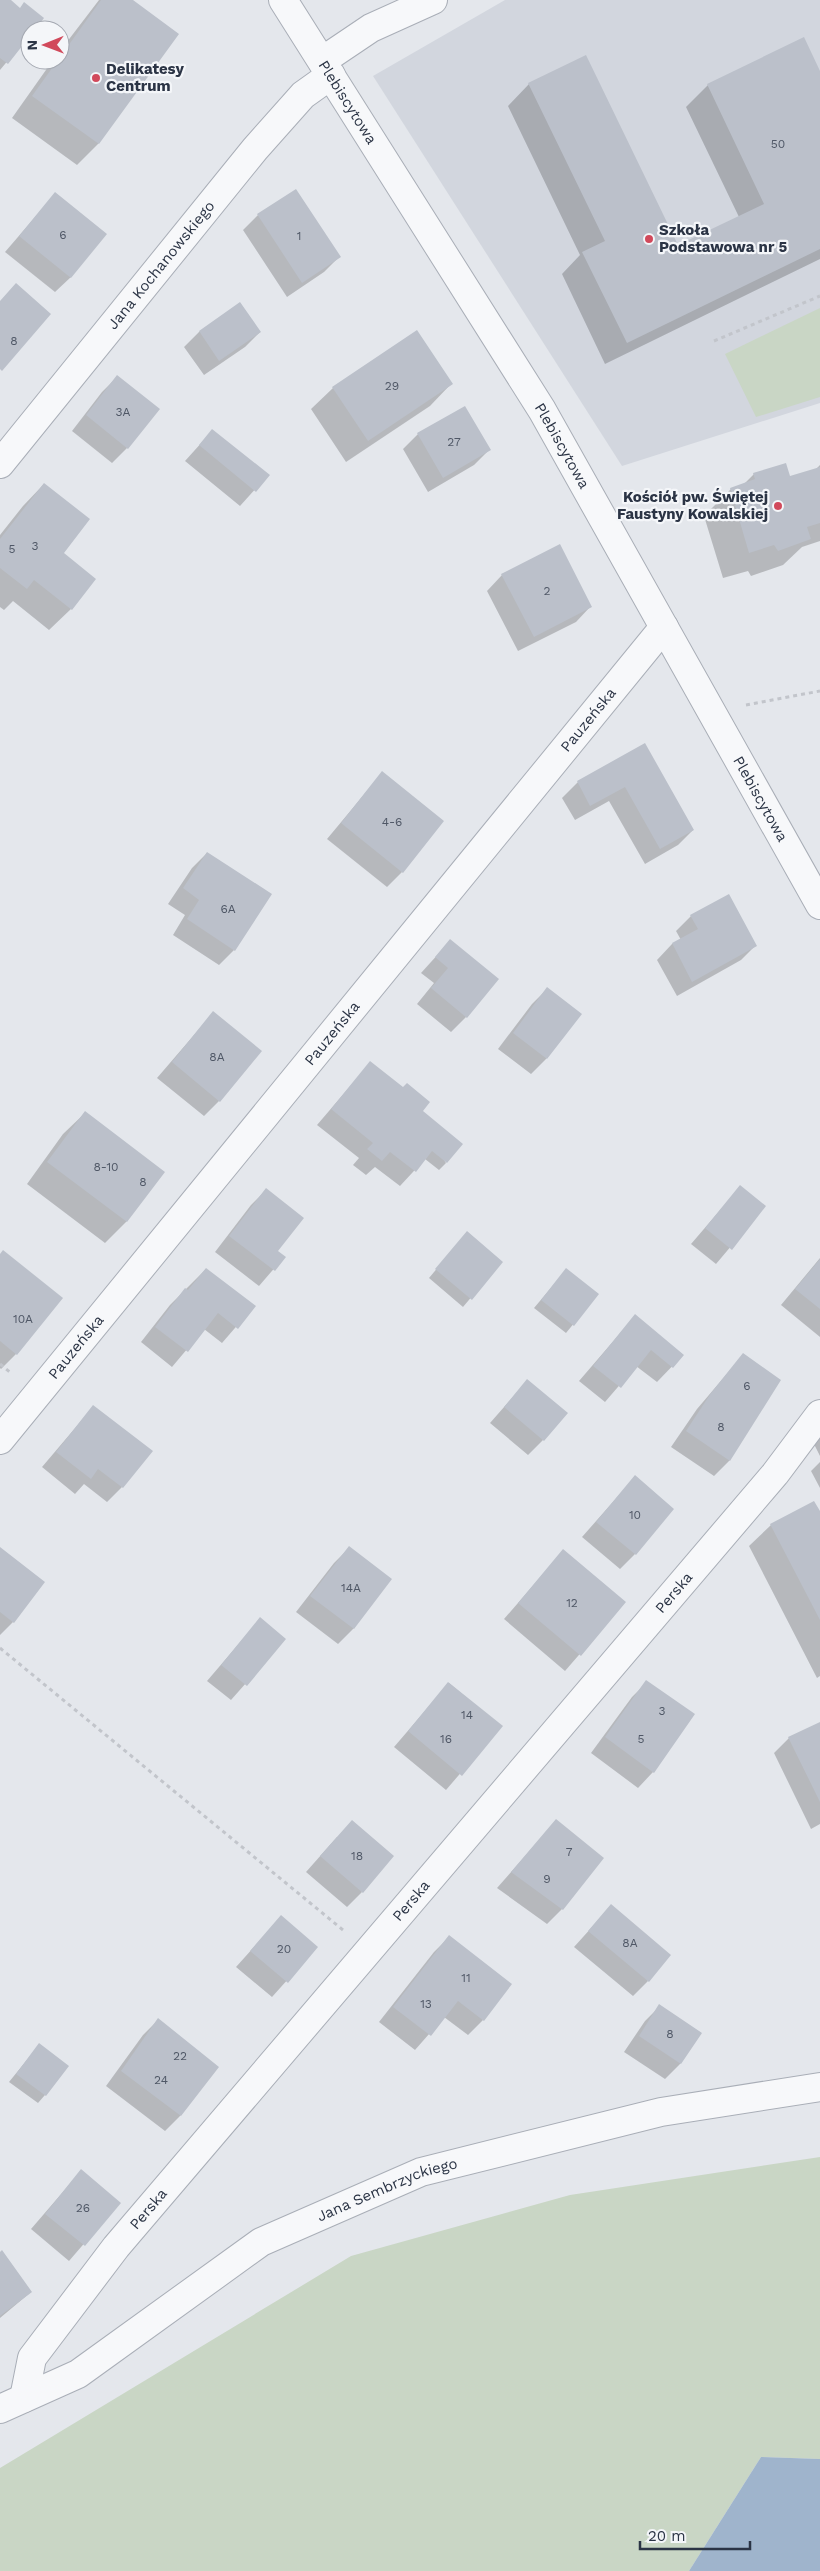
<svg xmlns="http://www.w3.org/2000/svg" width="820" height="2571" viewBox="0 0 820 2571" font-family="'Work Sans',sans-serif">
<rect width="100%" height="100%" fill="#e4e7ec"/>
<path fill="#d2d6de" d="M505 0H820V403L622 466 373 76Z"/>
<path fill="#c9d6c5" d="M820 308V397L756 417 725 354Z
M820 2157V2459L761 2457 689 2571H0V2468L351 2256 570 2195Z"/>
<path fill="#9fb4cc" d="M761 2457 820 2459V2571H689Z"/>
<path fill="#0003" d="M0 0H9L33 30H30V34L0 70Z
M99 0H131L178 34 98 144 77 165 12 118 53 60H60V51Z
M820 73V259L605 364 562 274 580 255 508 106 529 84 677 247 739 217 686 107 708 85Z
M55 194 71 277 55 292 5 252Z
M258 215 339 257 324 272 287 297 243 230Z
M240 303 260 332 245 347 204 375 184 347 199 332Z
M117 377 127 448 112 463 72 431 102 392Z
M451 384 430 406 346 462 311 409 333 388Z
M212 431 268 475 240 506 185 461Z
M418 434 489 450 474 465 428 492 403 449Z
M820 465V541L802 547 783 565 751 576 748 571 723 578 704 516 731 489 744 484 754 474 790 478 815 470Z
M44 484 62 554 71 609 49 630 13 601 4 610 0 607V535L23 506Z
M502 575 591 606 576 622 518 651 487 591Z
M645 745 693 830 678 845 645 864 609 801 575 820 562 798 578 782Z
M382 773 402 872 387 887 327 839Z
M207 853 234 950 219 965 173 935 185 915 168 904 192 868Z
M691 916 756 945 741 960 677 996 657 960 672 944 681 940 676 931Z
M450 941 466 1017 451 1032 417 1004 434 983 421 973Z
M547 989 580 1014 546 1059 531 1074 498 1049 532 1004Z
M213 1013 219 1101 204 1116 157 1078Z
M370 1063 403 1089 417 1117 446 1163 439 1170 425 1159 400 1186 375 1167 366 1175 353 1165 359 1158 317 1125Z
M85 1113 163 1172 126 1222 105 1243 27 1184 63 1134Z
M740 1187 765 1206 716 1264 691 1244Z
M266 1190 277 1251 284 1257 259 1286 215 1252 251 1205Z
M460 1241 501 1262 463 1307 429 1278Z
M0 1255 16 1354 1 1369 0 1368Z
M820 1258V1337L781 1305Z
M206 1269 254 1306 222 1343 204 1329 172 1367 141 1342 170 1305Z
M566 1270 598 1294 566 1333 534 1308Z
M635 1316 683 1355 657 1382 636 1366 605 1402 579 1381Z
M743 1355 779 1380 729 1461 714 1476 671 1447 697 1409Z
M527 1381 543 1440 528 1455 490 1423Z
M93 1407 122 1487 107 1502 84 1484 75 1494 42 1467Z
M820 1437V1456L814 1444Z
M820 1462V1488L811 1471Z
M635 1477V1554L620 1569 582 1537Z
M820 1514V1676L817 1678 749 1546 771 1525Z
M0 1548 13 1622 0 1635Z
M349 1548 390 1579 353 1629 338 1644 296 1612 334 1563Z
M563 1551 624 1603 565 1671 504 1619Z
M260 1619 285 1639 231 1700 207 1681Z
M647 1682 653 1772 638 1788 591 1753 632 1697Z
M449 1683 501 1726 446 1790 394 1747Z
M820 1723V1824L811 1829 774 1753 789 1738Z
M556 1821 562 1909 547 1924 497 1888Z
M337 1837 362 1892 347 1907 306 1872Z
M611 1906 648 1981 633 1996 574 1947Z
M281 1917 316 1948 272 1997 236 1967Z
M449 1937 483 2020 468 2035 444 2017 415 2050 379 2022 434 1952Z
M660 2006 701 2033 680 2064 665 2079 624 2052 645 2021Z
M158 2020 217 2067 180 2116 165 2131 106 2086 143 2035Z
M39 2045 45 2095 38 2103 9 2082Z
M81 2171 119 2203 69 2261 31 2229Z
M0 2253 31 2292 0 2318Z"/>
<path fill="#bbc0ca" d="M0 0H11L20 8 24 2 44 18 35 30H30V36L8 64 0 58Z
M101 0H133L179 34 99 144 32 96Z
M804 37 820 71V249L627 343 582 252 605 241 528 83 586 55 678 245 764 204 707 84Z
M296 189 341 257 302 283 257 214Z
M55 192 107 234 71 278 19 236Z
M16 283 51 314 2 371 0 369V301Z
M240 302 261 332 219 361 199 331Z
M417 330 453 384 368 441 332 387Z
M117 375 160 409 128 449 86 415Z
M465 406 491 450 443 478 417 433Z
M212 429 270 475 256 492 199 445Z
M786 463 790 476 820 467V523L807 527 811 539 778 551 774 545 749 553 730 488 755 479 753 473Z
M44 483 90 519 64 553 96 579 72 610 34 580 27 589 0 568V539Z
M560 544 592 607 534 637 501 574Z
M645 743 694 830 660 849 625 787 590 806 577 781Z
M382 771 444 821 403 873 341 823Z
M207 852 272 894 235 951 187 919 199 900 183 888Z
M729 894 757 946 692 982 672 943 698 929 690 915Z
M450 939 499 979 467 1018 431 988 448 968 435 957Z
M547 987 582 1014 547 1059 513 1033Z
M213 1011 262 1051 220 1102 172 1062Z
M370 1061 403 1087 407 1083 430 1102 423 1111 463 1144 447 1163 432 1151 416 1172 390 1152 382 1161 367 1149 373 1143 331 1109Z
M85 1111 165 1172 127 1222 47 1162Z
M740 1185 766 1206 732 1250 705 1228Z
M266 1188 304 1218 278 1251 286 1257 275 1271 229 1236Z
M467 1231 503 1262 472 1300 435 1269Z
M3 1250 63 1298 17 1355 0 1341V1254Z
M820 1259V1309L795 1289Z
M206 1268 256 1306 238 1329 218 1313 188 1352 155 1327 185 1288 188 1290Z
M566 1268 599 1294 574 1326 541 1300Z
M635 1314 684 1355 673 1368 651 1350 621 1388 593 1366Z
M743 1353 781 1380 730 1461 686 1431 711 1393Z
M527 1379 568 1413 544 1441 504 1407Z
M93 1405 153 1451 123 1488 98 1469 91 1479 56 1452Z
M635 1475 674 1509 636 1555 596 1522Z
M814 1501 820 1511V1620L770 1524Z
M349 1546 392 1579 354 1629 310 1596Z
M0 1547 45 1582 14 1623 0 1612Z
M563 1549 626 1602 581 1656 518 1603Z
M260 1617 286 1639 247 1686 221 1665Z
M646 1680 695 1714 654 1773 605 1737Z
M448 1682 503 1726 462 1776 408 1731Z
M820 1722V1802L788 1737Z
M556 1819 604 1858 563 1910 511 1872Z
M352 1820 394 1856 363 1893 320 1856Z
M611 1904 671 1955 649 1982 588 1931Z
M281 1915 318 1947 288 1983 250 1951Z
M449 1935 512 1984 484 2021 458 2001 431 2036 393 2007Z
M659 2004 702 2033 681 2064 639 2036Z
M158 2018 219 2067 181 2116 121 2071Z
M39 2043 69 2066 46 2096 16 2074Z
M81 2169 121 2203 85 2246 45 2214Z
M2 2250 32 2292 0 2316V2252Z"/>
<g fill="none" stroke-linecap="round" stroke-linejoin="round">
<defs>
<g id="minor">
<path id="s1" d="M283 0 542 410 820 905"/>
<path d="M322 61 371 28 433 0"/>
<path id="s2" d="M0 464 255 149 303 95 331 75"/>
<path id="s3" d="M0 1440 664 627"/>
<path id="s4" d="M24 2398 32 2358 116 2247 775 1474 820 1414"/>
<path id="s5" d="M0 2409 78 2374 261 2242 421 2172 661 2112 820 2087"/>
</g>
</defs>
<use href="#minor" stroke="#a9aeb7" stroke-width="30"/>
<path stroke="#c2c5cb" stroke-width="3" stroke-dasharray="4 4" stroke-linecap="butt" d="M714 341 820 296
M746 705 820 691
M0 1364 11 1373
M0 1648 343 1930"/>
<use href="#minor" stroke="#f7f8fa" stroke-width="28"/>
</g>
<g fill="#d1495b" stroke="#f4f6f9" stroke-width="2">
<circle cx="96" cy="78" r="5"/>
<circle cx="649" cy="239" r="5"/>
<circle cx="778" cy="506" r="5"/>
</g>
<g text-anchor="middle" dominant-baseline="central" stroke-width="4.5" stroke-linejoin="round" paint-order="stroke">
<g font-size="12" fill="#4f5766">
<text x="778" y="144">50</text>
<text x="63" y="235">6</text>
<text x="299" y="236">1</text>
<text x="14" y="341">8</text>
<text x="392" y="386">29</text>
<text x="123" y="412">3A</text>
<text x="454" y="442">27</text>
<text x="35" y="546">3</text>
<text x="12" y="549">5</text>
<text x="547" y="591">2</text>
<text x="392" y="822">4-6</text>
<text x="228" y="909">6A</text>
<text x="217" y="1057">8A</text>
<text x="106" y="1167">8-10</text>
<text x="143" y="1182">8</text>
<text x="23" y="1319">10A</text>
<text x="747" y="1386">6</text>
<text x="721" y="1427">8</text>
<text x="635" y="1515">10</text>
<text x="351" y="1588">14A</text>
<text x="572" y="1603">12</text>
<text x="662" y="1711">3</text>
<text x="467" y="1715">14</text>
<text x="446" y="1739">16</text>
<text x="641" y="1739">5</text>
<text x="569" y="1852">7</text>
<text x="357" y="1856">18</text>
<text x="547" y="1879">9</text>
<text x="630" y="1943">8A</text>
<text x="284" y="1949">20</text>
<text x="466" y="1978">11</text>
<text x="426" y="2004">13</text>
<text x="670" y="2034">8</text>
<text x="180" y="2056">22</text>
<text x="161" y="2080">24</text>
<text x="83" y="2208">26</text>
</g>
<g font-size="15" font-weight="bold" fill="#2b3445" stroke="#f4f6f9" text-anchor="start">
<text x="106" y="69">Delikatesy<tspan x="106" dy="17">Centrum</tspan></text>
<text x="659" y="230">Szkoła<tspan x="659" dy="17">Podstawowa nr 5</tspan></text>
<text x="768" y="497" text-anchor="end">Kościół pw. Świętej<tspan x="768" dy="17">Faustyny Kowalskiej</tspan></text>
</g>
<g font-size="15" fill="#2b3445" stroke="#f4f6f9">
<text stroke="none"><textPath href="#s1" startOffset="121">Plebiscytowa</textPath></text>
<text stroke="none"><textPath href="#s2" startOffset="256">Jana Kochanowskiego</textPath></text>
<text stroke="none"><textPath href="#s1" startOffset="526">Plebiscytowa</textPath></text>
<text stroke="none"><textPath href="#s3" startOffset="930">Pauzeńska</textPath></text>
<text stroke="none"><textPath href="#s1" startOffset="931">Plebiscytowa</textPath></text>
<text stroke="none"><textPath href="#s3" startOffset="525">Pauzeńska</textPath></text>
<text stroke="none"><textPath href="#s3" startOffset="120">Pauzeńska</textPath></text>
<text stroke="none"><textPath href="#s4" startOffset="1040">Perska</textPath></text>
<text stroke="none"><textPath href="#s4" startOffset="635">Perska</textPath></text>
<text stroke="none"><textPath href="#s5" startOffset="448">Jana Sembrzyckiego</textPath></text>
<text stroke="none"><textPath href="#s4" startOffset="230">Perska</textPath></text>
</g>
</g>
<g transform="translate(45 45) rotate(269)"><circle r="24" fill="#f4f6f9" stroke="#a4a8b1"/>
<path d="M0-4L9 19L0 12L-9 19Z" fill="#d1495b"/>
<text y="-8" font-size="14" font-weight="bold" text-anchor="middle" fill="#2b3445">N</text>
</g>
<path d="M640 2541v8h110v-8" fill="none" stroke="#2b3445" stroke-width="2.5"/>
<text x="648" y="2541" font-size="15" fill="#2b3445" stroke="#f4f6f9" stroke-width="4" paint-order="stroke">20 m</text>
</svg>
